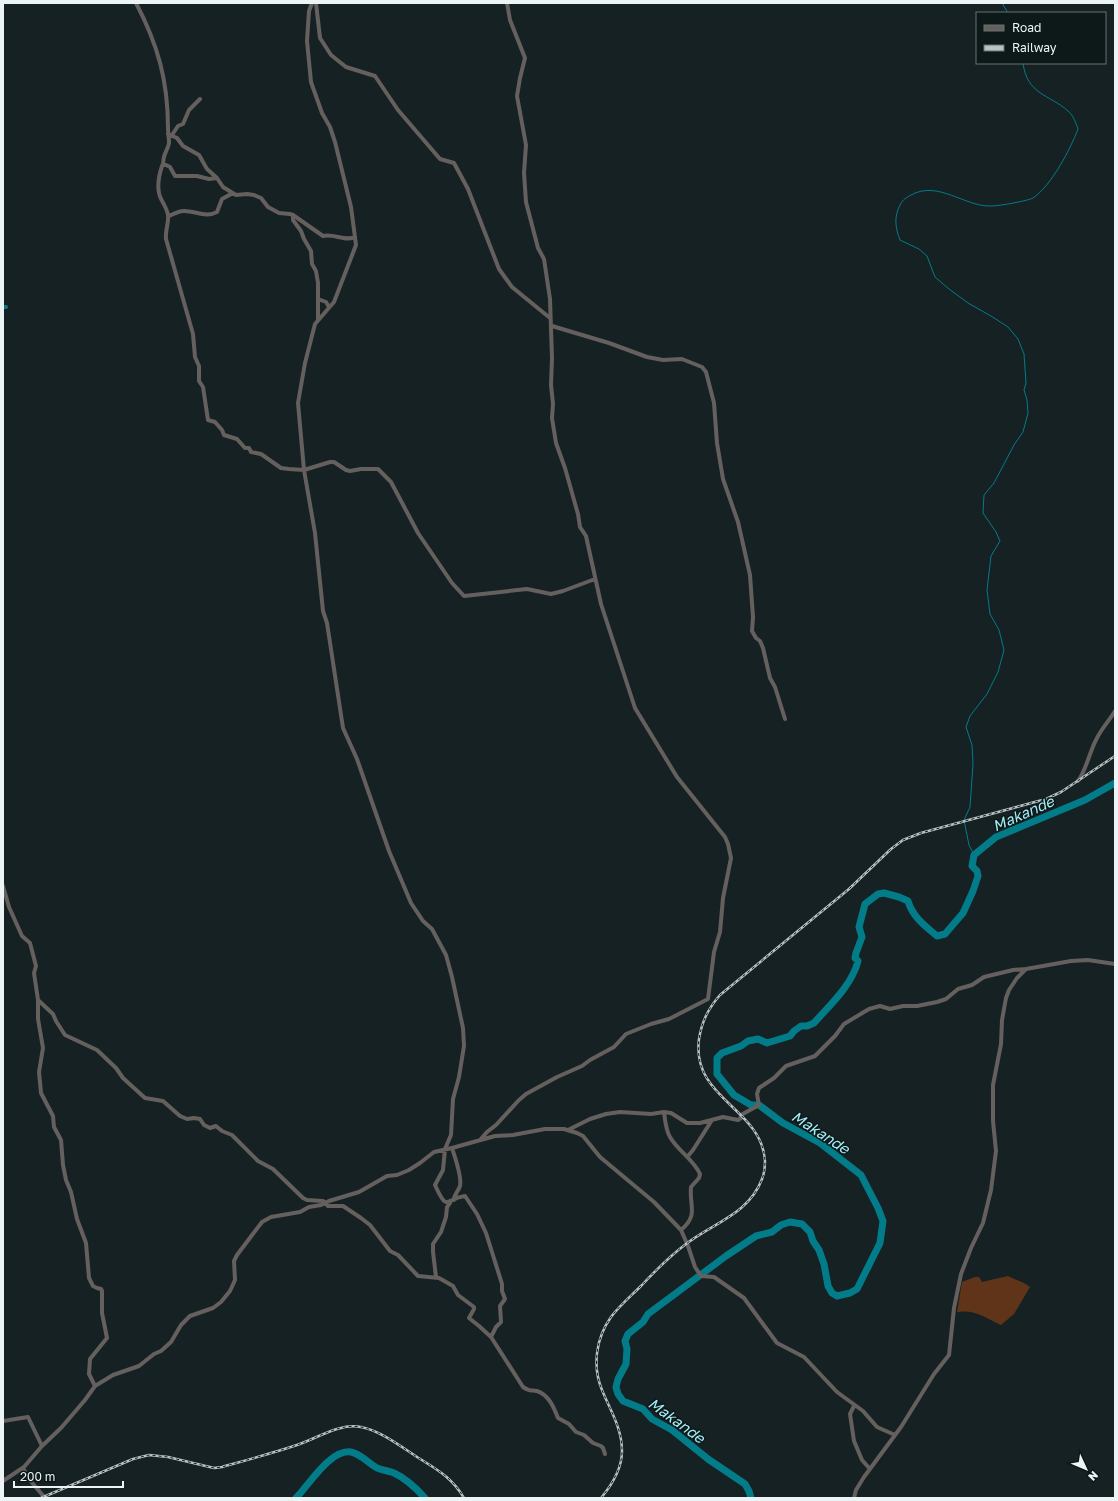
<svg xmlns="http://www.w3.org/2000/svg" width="1118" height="1501" viewBox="0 0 1118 1501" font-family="'Golos Text',sans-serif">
<rect width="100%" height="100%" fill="#162123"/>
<path fill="#603419" d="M1008 1276C1015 1280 1025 1282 1030 1287L1014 1314 1001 1325C986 1318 975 1309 957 1312L962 1282 975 1277H979L982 1282Z"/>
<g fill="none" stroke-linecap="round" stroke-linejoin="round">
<path stroke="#037c8a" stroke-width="1" d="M1002 3 1008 13
M974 855 969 845 964 820 970 807 973 764 972 745 966 727 970 716 987 694 998 672 1004 650 999 630 990 614 987 590 991 556 1000 541 996 532 983 513 984 495 994 483 1014 445 1023 432 1028 413 1027 400 1024 390 1026 383 1024 354 1018 339 1008 327 991 316 968 303 949 289 935 277 927 256 919 249 900 240C895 227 894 217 900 205 903 199 906 198 911 195 938 180 965 207 991 206 999 206 1027 201 1033 198 1051 186 1070 150 1078 129 1076 123 1073 115 1068 111 1049 94 1027 95 1023 63"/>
<path stroke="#037c8a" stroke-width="4" d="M3 307H6"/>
<path stroke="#037c8a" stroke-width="7" d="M296 1498C309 1485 330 1449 351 1452 361 1454 368 1463 377 1468 382 1470 389 1471 394 1473 407 1479 416 1488 425 1498
M751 1498 749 1491 745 1484 708 1459 672 1430 652 1419 643 1409 623 1401 618 1394 616 1387 618 1379 626 1364 627 1349 625 1341 628 1334 643 1322 648 1314 726 1256 756 1236 772 1232 781 1225 790 1222 802 1224 810 1232 813 1241 819 1250 824 1264 828 1286 832 1293 837 1296 850 1293 857 1289 880 1243 883 1221 878 1208 861 1175 820 1143 783 1123 759 1105H751L734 1095 717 1074V1058L722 1053 741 1046 748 1041 758 1039 767 1043 790 1036 794 1031 801 1026H807L814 1023C830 1005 852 985 858 961L855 958 856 953 862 937 859 927 865 904 878 894 884 893 899 897 908 901C912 916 925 926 937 936L945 934 963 913 973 891 978 876 977 871 972 866 974 855 996 837 1085 800 1115 783"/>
<path stroke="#65605e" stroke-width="4" d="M136 3C158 45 168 81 168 128 168 133 169 138 169 143 168 149 165 152 164 157 163 160 164 164 162 166 159 175 157 183 159 193 160 200 167 207 168 215 169 223 165 230 166 239L193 334 195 357 199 366V381L203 387 208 420 215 422 222 430 224 435 237 439 245 448H249L251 452 261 454 281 468 289 469 304 470 330 462H334L346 470 350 471 361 469H378L391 482 418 533 452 583 464 596 527 589 551 594 563 591 595 579
M312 3 309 11 307 41 311 82 322 113 330 127 335 142 351 207 356 245 334 302 315 324 305 363 298 403 304 470 315 533 323 611 327 623 343 728 357 759 389 851 411 903 423 921 432 929 446 955 452 977 463 1028 464 1046 459 1077 453 1099 451 1135 445 1149 443 1170 435 1185C448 1214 446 1198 465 1196L477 1214 486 1233 502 1284V1291L505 1299 500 1306 501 1322 496 1327 491 1337
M316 3 320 38 331 55 346 67 375 76 398 110 440 159 454 163 468 189 499 269 512 287 550 318
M168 134 177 138 183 146 199 155 207 169 217 178 223 187 236 195 247 194 254 195 261 198 268 207 279 213 290 214 293 215 323 236C333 233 346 242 355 237
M172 135 178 126 183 124 189 110 200 99
M163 165H166L170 167 175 176H197L209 179 217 178
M293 215V220L301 231 304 239 311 251 312 264 316 271 318 283V320
M169 216C173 214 179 211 184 211 196 211 206 218 217 212L222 199 233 193
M318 299 326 302 329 307
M552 326 609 343 647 357 663 360 682 359 702 367 706 372 714 403 717 443 723 479 738 522 750 575 753 617 752 631 756 638 760 641 763 648 770 678 775 687 785 719
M1078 781C1085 773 1090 751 1096 740 1101 729 1109 721 1115 711
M3 886 9 907 22 936 30 943 36 966 34 973 38 1000V1019L43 1048 39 1072 41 1093 53 1116 54 1127 61 1140 63 1165 66 1180 71 1192 77 1219 86 1243 89 1278 93 1286 97 1288 101 1289 102 1291V1313L107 1338 90 1359 89 1374 95 1386
M38 1000 53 1014 56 1021 65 1035 97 1050 116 1068 123 1078 145 1098 163 1101 180 1116 187 1119 194 1118 200 1119 204 1125 210 1128 216 1126 222 1131 232 1135 258 1161 273 1169 303 1198 307 1200 323 1201 328 1206H343L361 1218 370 1225 390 1251 398 1255 418 1276 439 1278 453 1286 458 1295 474 1307V1309L469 1318 479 1326 491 1337 523 1387C532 1393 530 1389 537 1391 549 1395 554 1408 558 1418L569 1424 576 1432 584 1435 593 1443 601 1446 603 1448 605 1454
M664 1112C665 1120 666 1131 670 1137 678 1151 693 1159 700 1174L699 1178 691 1187C689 1206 699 1215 681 1230
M568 1130 590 1119 606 1114 620 1112 651 1114 664 1112 671 1113 687 1123H700L723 1117 738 1120 741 1118V1115L759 1105 757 1094 759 1088 774 1078 786 1066 815 1056 835 1036 844 1024 869 1009 880 1006 890 1009 903 1006H917L937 1002 946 999 958 989 972 985 984 977 1013 970 1026 969
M480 1140 487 1132 496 1125 519 1100 526 1094 557 1077 582 1066 590 1060 614 1047 626 1034 651 1024 669 1019 708 999 714 952 720 932 723 898 731 858 728 844 725 837 677 777 635 708 601 604 586 536 580 527 578 514 574 500 565 468 556 443 552 418 553 404 551 385 552 358 550 299 544 259 538 248 526 202 524 173 526 145 517 96 520 78 525 58 510 20 507 3
M452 1148C455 1157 462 1177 460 1186 458 1192 454 1194 454 1200
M688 1156 693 1150 712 1120
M436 1277 433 1252V1244L441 1232 446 1217 447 1207 450 1203
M854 1406 850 1414 854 1441 862 1460 870 1469
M3 1421 28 1417 42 1446
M23 1468 28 1478 45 1498
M3 1481 24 1467 42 1446 61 1428 85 1400 95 1386 113 1375 139 1366 154 1354 161 1351 171 1342 181 1325 190 1316 213 1308 221 1302 230 1291 235 1280 234 1261 237 1255 262 1222 271 1217 300 1212 309 1207 321 1205 329 1201 359 1192 387 1176 397 1175 409 1170 420 1163 434 1152 452 1148 495 1136 513 1135 545 1129H564L577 1133 583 1136 600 1157 654 1202 681 1230 688 1246 695 1267 701 1276 714 1277 744 1298 777 1343 804 1357 837 1392 863 1411 877 1427 895 1435
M854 1498 856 1490 864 1477 901 1427 934 1374 949 1355 954 1308 961 1274 971 1248 983 1223 991 1190 996 1151 993 1121V1085L1001 1044 1002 1020 1006 998 1009 990 1017 978 1026 969 1071 961 1088 960 1115 964"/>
<defs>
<path id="rail" d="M41 1498 133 1459 149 1455 168 1457 214 1468 222 1467C247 1460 273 1453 297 1445 318 1438 339 1423 361 1427 381 1431 400 1446 417 1457 436 1469 452 1477 464 1498
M601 1498C611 1486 622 1468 622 1451 622 1428 610 1410 602 1390 592 1366 596 1338 611 1317 620 1305 631 1296 641 1286 655 1271 670 1256 686 1244 713 1223 749 1214 762 1179 764 1174 765 1167 765 1161 762 1108 691 1099 699 1039 702 1021 708 1009 720 995L849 889 891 849 903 840 921 833 1046 799 1061 792 1115 756"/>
</defs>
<use href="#rail" stroke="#b9c1c3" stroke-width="2.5"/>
<use href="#rail" stroke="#0d1819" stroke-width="1" stroke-dasharray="3" stroke-linecap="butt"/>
</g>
<g text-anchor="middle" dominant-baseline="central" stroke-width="3" stroke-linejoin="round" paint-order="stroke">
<g font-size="15" font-style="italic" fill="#a4ecf7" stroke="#0d1819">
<text transform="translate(1023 813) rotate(-24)">Makande</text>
<text transform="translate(821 1132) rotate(33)">Makande</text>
<text transform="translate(677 1420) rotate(36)">Makande</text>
</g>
</g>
<rect width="1118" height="1501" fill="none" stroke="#edf4f6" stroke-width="8"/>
<rect x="976" y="12" width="130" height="52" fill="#0d1819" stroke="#677071"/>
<rect x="984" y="25" width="20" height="6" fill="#65605e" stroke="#677071"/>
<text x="1012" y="32" font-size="12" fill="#edf4f6">Road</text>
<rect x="984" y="45" width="20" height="6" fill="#b9c1c3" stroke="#677071"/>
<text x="1012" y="52" font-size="12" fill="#edf4f6">Railway</text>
<g transform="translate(1086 1469) rotate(134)" stroke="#0d1819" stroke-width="3" paint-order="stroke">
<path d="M0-3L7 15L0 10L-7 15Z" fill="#edf4f6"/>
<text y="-6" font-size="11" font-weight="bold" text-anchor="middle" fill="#edf4f6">N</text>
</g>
<path d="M14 1481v6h109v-6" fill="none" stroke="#edf4f6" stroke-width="2"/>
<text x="20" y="1481" font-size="12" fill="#edf4f6" stroke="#0d1819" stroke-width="3" paint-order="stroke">200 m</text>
</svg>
